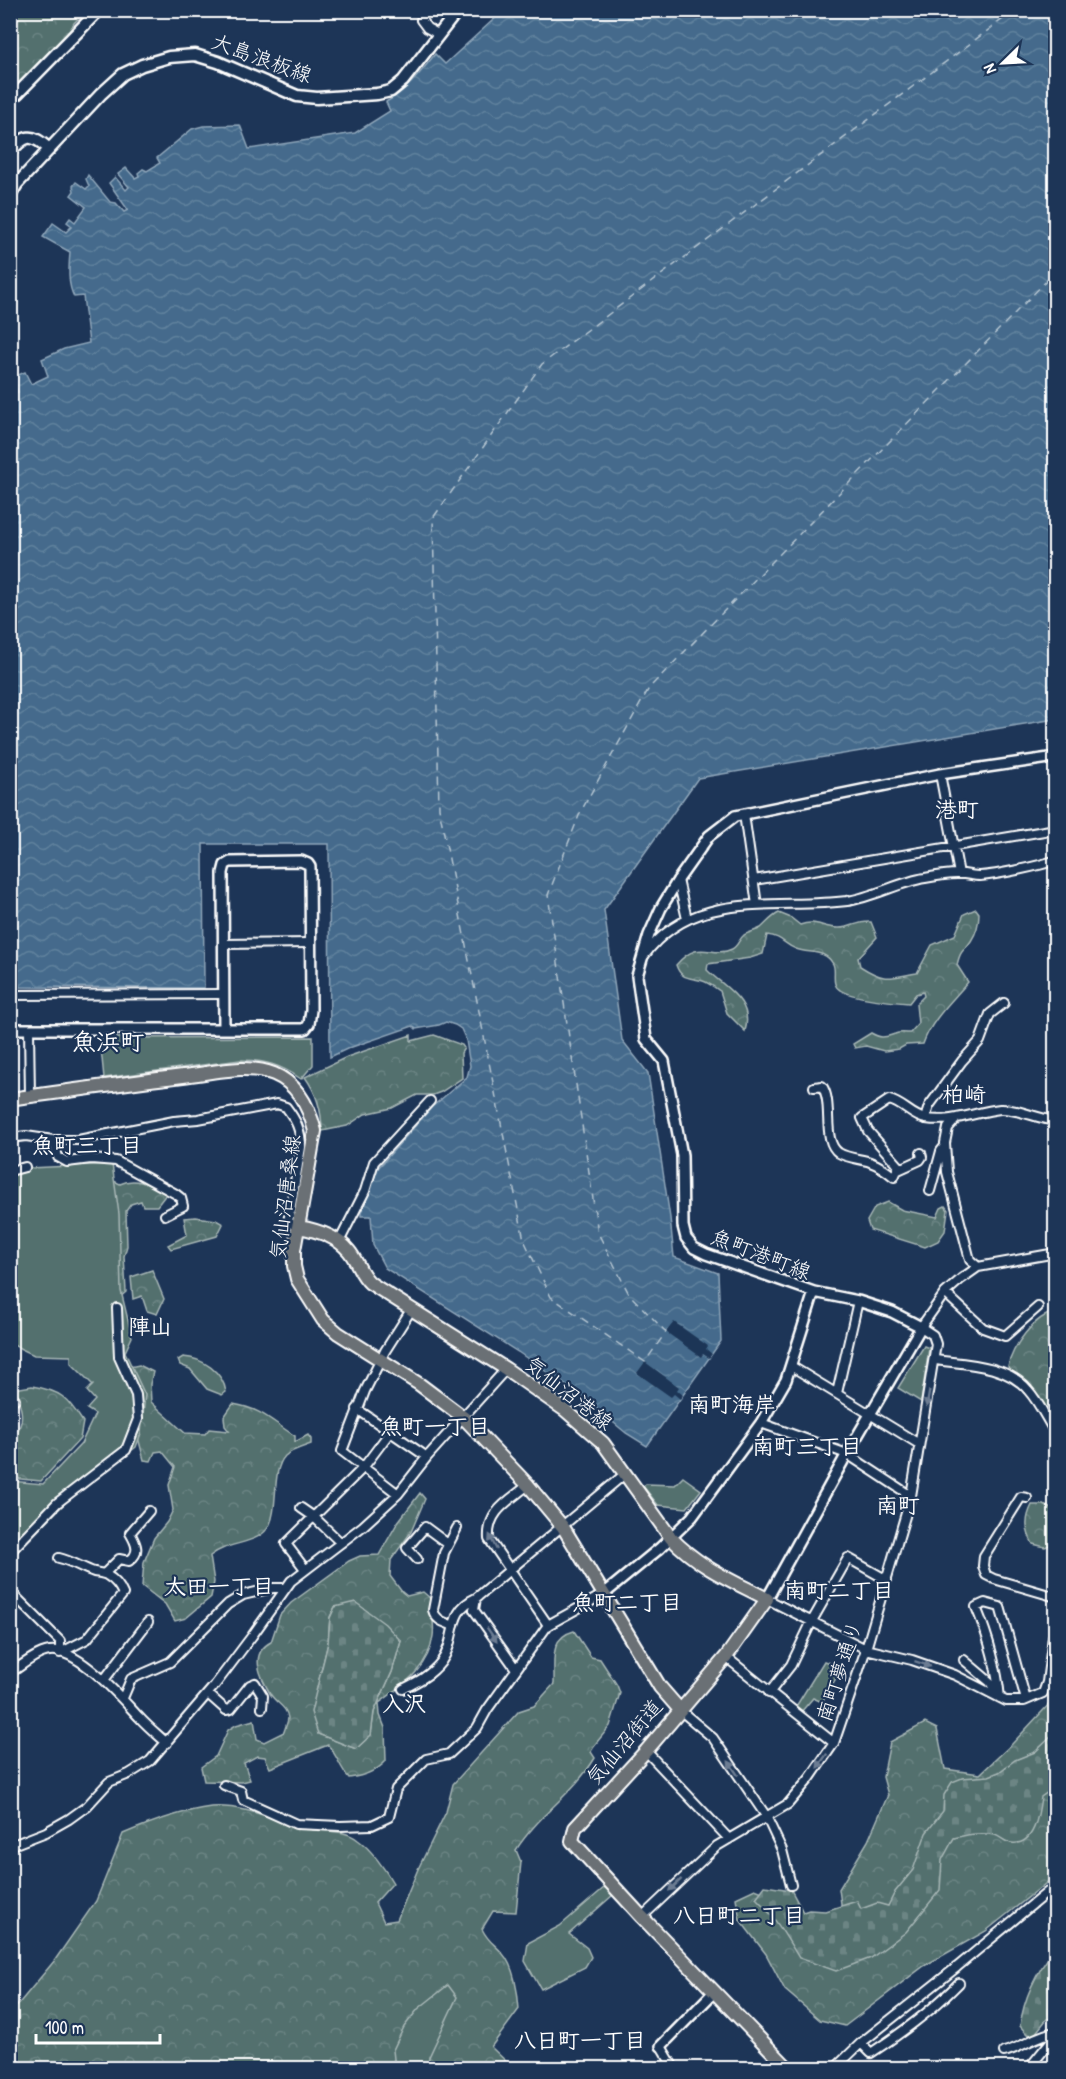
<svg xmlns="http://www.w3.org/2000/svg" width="1066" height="2079" viewBox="0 0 1066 2079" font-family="'Patrick Hand','Klee One',sans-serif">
<defs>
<pattern id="forest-crowns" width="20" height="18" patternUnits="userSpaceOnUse" patternTransform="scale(1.5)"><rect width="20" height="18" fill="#526f6e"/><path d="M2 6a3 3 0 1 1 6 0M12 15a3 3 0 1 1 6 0" fill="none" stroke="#6c8584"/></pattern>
<pattern id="cemetery-stones" width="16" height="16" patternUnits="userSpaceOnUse" patternTransform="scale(1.5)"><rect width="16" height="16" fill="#526f6e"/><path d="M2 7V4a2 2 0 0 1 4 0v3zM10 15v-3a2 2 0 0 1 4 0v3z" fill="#6c8584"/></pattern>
<pattern id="water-waves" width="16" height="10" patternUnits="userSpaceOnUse" patternTransform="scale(1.5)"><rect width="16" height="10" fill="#446b8c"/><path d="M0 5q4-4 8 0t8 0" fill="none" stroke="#60819d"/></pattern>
</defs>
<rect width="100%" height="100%" fill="#1d3557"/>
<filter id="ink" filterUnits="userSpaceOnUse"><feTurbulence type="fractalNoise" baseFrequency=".0167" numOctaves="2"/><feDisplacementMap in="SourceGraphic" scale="12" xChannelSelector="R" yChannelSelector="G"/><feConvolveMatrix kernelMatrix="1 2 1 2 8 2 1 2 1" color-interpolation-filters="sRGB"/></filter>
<g filter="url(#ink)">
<path fill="url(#forest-crowns)" stroke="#a8b7b6" stroke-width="1.5" fill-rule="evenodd" d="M11 11H86L74 23 53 60 11 97Z
M976 909 979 913C979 923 977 932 971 941 963 953 961 948 957 965L968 982C952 1001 931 1020 923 1044L906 1045 899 1049 884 1051 866 1046 855 1048 853 1044 871 1033C881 1039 885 1037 895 1034 899 1032 905 1033 910 1033L918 1024 916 1004 924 996 923 992 916 994 909 1003C893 1002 852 998 840 990 830 984 837 972 833 964 825 949 809 954 796 949 783 944 783 937 767 935L763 954 750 958 708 964 707 970C725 988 754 1001 745 1031L727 1013 720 991C714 987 709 983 703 981 690 977 681 980 676 965 700 937 711 959 732 949 738 946 739 939 744 935 749 932 756 931 761 928 768 922 771 917 779 913L791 918 800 925C816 919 822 928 838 928 849 929 857 921 871 922L877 937 858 958 860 966C885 982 888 978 917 973L932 945 955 935 964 914Z
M434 1035 462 1045 464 1048 461 1053 462 1078 441 1092 433 1095H417L392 1108 365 1114 347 1126 322 1131C322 1112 316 1092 305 1077L347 1057 411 1035V1041Z
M95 1172 120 1184C137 1176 151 1186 167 1193L157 1206H143L141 1201 131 1204 126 1211 127 1246 124 1256 126 1292 119 1298Z
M888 1202 902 1210 937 1217 941 1208 945 1206 948 1210 945 1231 938 1241 925 1247 870 1230 867 1221 875 1207Z
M196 1217 216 1220 223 1224 217 1236 171 1249 168 1245 187 1235 184 1218Z
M152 1270 164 1299 157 1314 147 1311 142 1296 133 1299 131 1277Z
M1055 1312V1423L1031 1387 1015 1376 1008 1367C1012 1347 1034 1316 1055 1312Z
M139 1365 153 1372 150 1384 151 1402 185 1433 205 1434 209 1429 229 1431 225 1426 224 1417 233 1404C263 1409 271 1421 295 1436V1442L308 1435 311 1439V1444C303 1447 291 1450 285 1456 271 1471 279 1505 270 1524 260 1546 229 1540 210 1556L214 1582 211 1597 186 1618 175 1621 165 1604 142 1586 144 1562 154 1538 167 1522 173 1510 169 1485 175 1467 162 1451 155 1452 151 1461 144 1460 120 1369Z
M32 1386C61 1391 67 1397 83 1422L80 1439 41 1481 11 1478 10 1433 17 1432C26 1417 20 1404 14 1389Z
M420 1493 425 1499 411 1532 391 1560 390 1576 402 1592 407 1596 423 1592 430 1598C431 1610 435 1624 433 1636 429 1668 403 1685 379 1703L380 1715 385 1728 386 1761C376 1772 364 1776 349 1778 340 1768 337 1755 328 1745L270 1768 265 1757 257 1756 244 1763 250 1780 242 1782 204 1781 201 1767 216 1756 228 1730 236 1725 254 1720 257 1739 264 1742 284 1732C285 1728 288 1722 288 1718 287 1707 277 1704 271 1695 261 1678 248 1654 271 1642L280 1615 291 1603 349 1561 360 1556 379 1555 398 1522ZM335 1607 401 1641 392 1672 374 1712 371 1735 356 1749 318 1734 319 1680 328 1643 330 1617Z
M1032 1505H1044L1055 1511V1543L1045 1547 1033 1544C1025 1530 1025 1519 1032 1505Z
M574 1631 591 1657 600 1659 617 1685 620 1693 610 1726 593 1747 591 1752 595 1758C574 1793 538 1815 516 1850L521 1862 516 1912 493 1911 482 1929C489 1943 494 1943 503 1954 514 1966 518 1993 519 2009L491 2047 513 2068H11V2013L55 1960 96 1901 123 1834C151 1822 181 1811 211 1807 245 1804 278 1822 309 1829 325 1832 345 1829 358 1840 371 1849 385 1869 393 1883L375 1903 384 1922 397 1920 418 1869 446 1812 453 1784 519 1711 534 1706 554 1684C555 1662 548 1638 574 1631Z
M1053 1700H1055V1876L986 1931 924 1966 845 2026 820 2020 785 1990 766 1954 740 1920 736 1898 755 1889 780 1899 801 1922 842 1911 839 1889 868 1841 888 1795 883 1777 890 1742 925 1723 937 1729 945 1769 980 1774 1012 1744Z"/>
<path fill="url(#cemetery-stones)" stroke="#a8b7b6" stroke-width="1.5" d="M355 1602 385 1624 401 1641 392 1672 374 1712 371 1735 356 1749 318 1734 311 1712 328 1643 330 1618 335 1607Z
M1055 1733V1787L1041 1797C1039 1812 1035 1846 1012 1843 1006 1843 1001 1837 995 1835 981 1832 968 1834 954 1838L942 1860 940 1890 906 1932 871 1958 836 1971 799 1958C786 1937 774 1915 756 1898L765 1886 791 1890 803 1912 809 1910 825 1911 857 1901 861 1909 877 1903 888 1906 895 1892 913 1870 926 1833 943 1811 944 1795 952 1782 962 1778 989 1776 999 1772 1015 1760 1035 1752Z
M1055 1949V2018L1047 2019 1034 2035 1027 2034 1020 2026C1024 1997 1037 1971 1055 1949Z"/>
<path fill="#526f6e" stroke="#a8b7b6" stroke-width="1.5" d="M313 1037V1065L301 1079C281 1065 264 1060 240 1060L104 1078 100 1038Z
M112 1164 119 1214 121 1291 132 1337 125 1352 145 1395 141 1433 136 1447 69 1499 13 1556 10 1553 11 1481 43 1484 81 1444 95 1414 87 1409 95 1400 87 1391 93 1385 71 1363V1356L34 1355 11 1344 10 1174 29 1168Z
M924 1346 929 1348 921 1402 898 1388Z
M183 1357C203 1358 223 1372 226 1392L222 1395 207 1389 190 1369 180 1365 178 1360Z
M683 1477 701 1490 687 1508 658 1505 643 1486 646 1484 675 1485Z
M824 1661 842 1668 822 1702 813 1698 801 1712 795 1708Z
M605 1887 613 1895 569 1934 587 1948 591 1957 585 1967 541 1989 525 1961 528 1943 560 1926Z
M448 1985 457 1997 429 2057 428 2068H395L393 2050 404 2027 418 2009Z"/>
<path fill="url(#water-waves)" stroke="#8fa6ba" stroke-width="1.5" d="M503 11H1055V719L698 778 604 910 622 1040 648 1073 670 1218 674 1257 718 1273 721 1341 647 1446 626 1433 584 1398 518 1352 385 1268 373 1245 371 1216H361V1212L378 1168 432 1107 467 1077 470 1066 466 1040 461 1029 455 1025 446 1022 439 1025 416 1029 413 1026 349 1048 330 1057 329 844H203L204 988 11 987 10 396 18 392 12 378 25 372 31 384 48 376 42 359 64 349 89 343 83 296 74 297C67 283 69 267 70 252L43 237 53 223 66 232 72 226 67 222 70 218 75 222 86 207 71 195 74 191 73 186 76 182 86 189 89 186 86 179 88 175 110 202 116 203 124 212 128 210 109 183 115 177 126 190 129 187 118 174 126 168 135 178 139 176 138 173 143 169 147 171 160 163 157 158 192 129 203 126 240 125 249 149 355 133 390 111 386 102C407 91 420 73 435 54L445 64Z"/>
<path fill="#1d3557" d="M674 1322 708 1346 706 1349 712 1354 709 1358 703 1354 701 1357 666 1332Z
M645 1362 679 1387 677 1390 683 1395 680 1399 674 1394 671 1397 637 1373Z"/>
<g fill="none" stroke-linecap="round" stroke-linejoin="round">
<path stroke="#b4c4d1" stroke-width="1.5" stroke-dasharray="8 6" stroke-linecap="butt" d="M1015 10 542 364 433 518 439 808 524 1240 551 1297 645 1362 666 1332 629 1294 598 1233 548 895 580 813 649 688 1056 271"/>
<defs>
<path id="minor" d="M428 10 421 20 427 28 438 34
M940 774 959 874
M744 814 757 905
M678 880 687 919
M754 880 1056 829
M223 944 311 943
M644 956C693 888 775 910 847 901 874 897 899 882 925 878 936 876 947 874 957 874 964 873 972 876 980 876 996 875 1040 866 1056 860
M10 995 224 994
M29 1029 30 1096
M814 1087 822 1086C834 1103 821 1141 839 1153 847 1158 861 1159 870 1162 879 1165 887 1171 894 1177L899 1166 868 1131 862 1118 889 1100C903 1103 912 1117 926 1119 953 1123 975 1112 1000 1109 1016 1108 1038 1119 1056 1121
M957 1118 948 1128 945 1143 947 1172 970 1260 978 1267
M925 1119 929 1106 962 1061 980 1041 990 1014 1004 1003
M10 1138 26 1136 53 1140H78L174 1121 198 1119 277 1104 286 1107C296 1120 301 1130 301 1147L288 1222 298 1227
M53 1140 58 1157 67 1162 91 1159 116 1161 176 1194 181 1198 183 1206 165 1215
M898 1170 920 1160 922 1157 921 1153
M10 1171 25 1167
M930 1191 941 1151 945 1146
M339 1242 365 1191 374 1162 430 1101
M945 1293 983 1328 1005 1336 1038 1307
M935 1360C965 1364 1006 1364 1028 1390 1039 1402 1047 1420 1056 1434
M791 1366 919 1444
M837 1393 858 1301
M10 1399H15
M357 1409 427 1457
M761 1423 847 1454 911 1496
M528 1485C509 1501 487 1511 489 1539L548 1625
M398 1494 342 1451 365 1391 385 1351 411 1310
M1027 1498 1021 1497 984 1556 983 1566 986 1575 994 1579 1056 1597
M301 1508 314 1517 341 1543
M10 1552 57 1503 126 1450 138 1419 136 1395 119 1357 117 1308
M417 1559 407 1548 425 1527 448 1544
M305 1569 286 1544 363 1468 390 1432
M104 1574 119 1559 129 1561C141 1553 136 1543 130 1533L149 1511
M14 1595 60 1641V1653L87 1639 123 1594C120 1587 115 1580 108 1576 104 1573 99 1573 94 1572 82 1568 72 1561 59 1558
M476 1598 474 1610 516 1669
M767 1599 866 1649 912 1660 955 1675 1006 1701H1024L1043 1693 1047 1682 1053 1637 1056 1635
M454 1626C444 1622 436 1621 433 1610L444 1553 457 1528
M726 1657 834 1743
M964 1660 990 1682 998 1694
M10 1673C23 1665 40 1649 56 1651 84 1655 121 1698 139 1717 148 1727 158 1735 167 1743
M104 1680 148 1622
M403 1689C417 1682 431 1675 441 1662 458 1639 446 1611 476 1598L626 1473
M769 1693 791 1665 812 1621 848 1558 887 1580
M208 1694 226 1710 231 1709 250 1685 255 1683 263 1696 262 1708
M123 1698 131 1679 170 1662 228 1604 243 1595 273 1588H284
M1000 1698C997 1666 988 1636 976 1607L985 1603 1000 1607 1001 1610 1026 1700
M680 1710 713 1738 766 1816 782 1850 791 1885
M646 1751 729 1839
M224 1785 241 1791 243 1800 296 1824 340 1826 372 1825 389 1817 396 1789 426 1759 449 1754 477 1728 487 1710 548 1625 604 1594
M10 1846 46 1832 69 1819 87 1806 109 1782 129 1774 150 1761 215 1685 252 1636 291 1581 363 1526 398 1494 427 1457 506 1369
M642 1917 717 1846 788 1804 810 1778 834 1743 866 1649 911 1496 936 1344 933 1335 921 1327 945 1293 961 1279 978 1267 1056 1253
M861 2043 871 2053C903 2032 932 2011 959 1983
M661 2046 674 2068
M1004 2052C1022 2048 1037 2034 1056 2032
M835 2068 861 2043 957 1967 1056 1885
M1029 2068 1056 2035"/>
<path id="tertiary" d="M10 1029H305L309 1024 311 1010 310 867 308 864 301 861 230 862 225 865 223 873 224 1029
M604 1594 660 1548 692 1517 761 1423 786 1380 814 1292 706 1254 694 1248 686 1238 683 1226 682 1155 664 1061 646 1039 637 976 649 935 661 908 678 880 709 836 735 816 940 774 1056 757
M767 1599 848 1452 921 1327 892 1312 858 1301 814 1292
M661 2046 714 1992"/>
<path id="secondary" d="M10 101 99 10
M10 152C26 134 31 133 49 149
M10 196 17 184 101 94 123 74 142 65 169 57 195 55 218 62 297 96 317 98 377 94 391 91 403 81 458 10"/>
<path id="primary" d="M10 1099C68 1091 125 1083 183 1076 212 1073 246 1063 274 1074 298 1084 309 1107 315 1131L294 1250V1266L297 1279 323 1320 338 1333 419 1384 463 1417 528 1485 563 1527 660 1687 680 1710
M298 1227C316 1230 337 1236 349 1251 358 1262 360 1274 370 1283L506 1369 565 1410 603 1443 671 1538C700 1568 731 1580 767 1599L726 1657 646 1751 575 1828 572 1841 642 1917 788 2068"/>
</defs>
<use href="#minor" stroke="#fff" stroke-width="12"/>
<use href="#tertiary" stroke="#fff" stroke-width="14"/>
<use href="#secondary" stroke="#fff" stroke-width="15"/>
<use href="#primary" stroke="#fff" stroke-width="16"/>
<use href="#minor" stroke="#1d3557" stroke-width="8"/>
<use href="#tertiary" stroke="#1d3557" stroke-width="9"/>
<use href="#secondary" stroke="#1d3557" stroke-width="10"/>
<use href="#primary" stroke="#6b7074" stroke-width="12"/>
</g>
<defs><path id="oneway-solid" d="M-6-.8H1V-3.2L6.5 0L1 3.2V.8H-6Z" transform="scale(1.5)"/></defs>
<g fill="#6c7c92">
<use href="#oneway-solid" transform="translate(928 1399) rotate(100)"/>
<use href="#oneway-solid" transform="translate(493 1542) rotate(-116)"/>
<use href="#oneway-solid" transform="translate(492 1635) rotate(55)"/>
<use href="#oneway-solid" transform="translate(923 1664) rotate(18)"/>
<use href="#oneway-solid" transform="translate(822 1761) rotate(125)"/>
<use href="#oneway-solid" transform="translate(733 1768) rotate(-124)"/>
<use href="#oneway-solid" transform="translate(675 1885) rotate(137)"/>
</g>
</g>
<g text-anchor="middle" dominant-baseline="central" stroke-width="4.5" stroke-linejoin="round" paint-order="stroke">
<g font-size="21" fill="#fff" stroke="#1d3557">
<text transform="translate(262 58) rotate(20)">大島浪板線</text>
<text transform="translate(285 1197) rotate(-83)">気仙沼唐桑線</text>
<text transform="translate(761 1254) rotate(21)">魚町港町線</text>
<text transform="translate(569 1393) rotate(38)">気仙沼港線</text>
<text transform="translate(839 1671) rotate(-72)">南町夢通り</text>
<text transform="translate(624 1742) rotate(-50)">気仙沼街道</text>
</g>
<g font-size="22" font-weight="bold" fill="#fff" stroke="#1d3557">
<text x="957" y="809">港町</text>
<text x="964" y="1094">柏崎</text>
<text x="87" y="1145">魚町三丁目</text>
<text x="150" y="1326">陣山</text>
<text x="732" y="1404">南町海岸</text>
<text x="435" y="1426">魚町一丁目</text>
<text x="807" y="1446">南町三丁目</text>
<text x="898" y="1505">南町</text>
<text x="219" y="1586">太田一丁目</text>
<text x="839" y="1590">南町二丁目</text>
<text x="627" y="1602">魚町二丁目</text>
<text x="404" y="1703">入沢</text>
<text x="739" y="1915">八日町二丁目</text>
<text x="580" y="2040">八日町一丁目</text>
</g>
<g font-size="24" font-weight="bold" fill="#fff" stroke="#1d3557">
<text x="108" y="1041">魚浜町</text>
</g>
</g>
<rect width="1066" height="2079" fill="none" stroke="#1d3557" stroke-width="36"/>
<rect x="18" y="18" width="1030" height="2043" fill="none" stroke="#fff" stroke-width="2" filter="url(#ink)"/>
<g transform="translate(1003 63) rotate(246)" stroke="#1d3557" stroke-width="4.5" paint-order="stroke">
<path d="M0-4.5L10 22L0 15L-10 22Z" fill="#ffffff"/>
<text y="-9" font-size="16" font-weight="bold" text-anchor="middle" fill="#ffffff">N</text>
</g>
<path d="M36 2034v9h124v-9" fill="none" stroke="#ffffff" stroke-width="3"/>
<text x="45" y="2034" font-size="18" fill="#ffffff" stroke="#1d3557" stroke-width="4.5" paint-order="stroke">100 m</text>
</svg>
